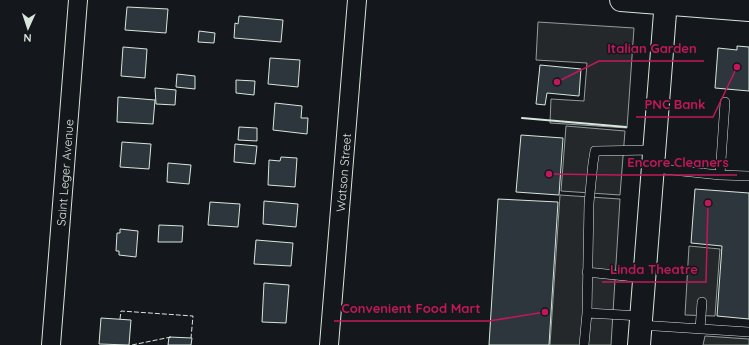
<svg xmlns="http://www.w3.org/2000/svg" width="749" height="345" viewBox="0 0 749 345" font-family="Quicksand,sans-serif">
<rect width="100%" height="100%" fill="#14181c"/>
<path fill="#24282b" stroke="#939e99" d="M538 22 634 28 627 128 550 123 551 99 584 101 587 63 536 60Z
M566 126 625 131 620 195 561 191Z
M560 195 620 199 611 345H550Z
M689 246 720 249 715 316 685 315Z
M705 336 749 339V345H703Z"/>
<path fill="#2c363c" stroke="#d8e6dc" d="M127 7 168 9 166 33 125 30Z
M239 16 283 20 281 42 234 38 235 23 238 24Z
M199 31 215 33 214 43 198 42Z
M737 46 749 47V91L715 88 718 48 737 50Z
M123 47 147 49 145 78 121 76Z
M270 58 300 60 298 87 268 84Z
M540 65 581 69 579 96 547 93 545 105 536 104Z
M177 74 195 76V89L176 87Z
M236 80 255 81 254 95 236 93Z
M155 88 176 90 175 105 156 104Z
M118 97 155 100 153 124 117 122Z
M275 103 302 106 301 118H308L307 134 273 130Z
M239 127 257 128V141L238 140Z
M521 135 563 138 559 195 516 192Z
M122 142 151 144 149 169 120 167Z
M235 144 257 146 255 164 234 162Z
M281 157 297 158 295 187 268 185 269 160 280 161Z
M168 163 191 165 189 184 167 182Z
M695 189 749 193V319L717 316 722 246 691 243Z
M498 199 558 202 549 345H489Z
M264 201 298 204 296 227 263 224Z
M210 202 240 204 238 227 208 225Z
M159 225 183 226 182 242H158Z
M120 229 138 231 136 257 119 255V251H116L117 233H120Z
M256 240 293 243 291 266 254 264Z
M264 283 289 285 286 323 262 322Z
M101 318 131 320 129 345 99 344Z
M169 337 192 338 191 345H168Z"/>
<g fill="none" stroke-linecap="round" stroke-linejoin="round">
<defs>
<path id="service" d="M653 168 720 175 725 102
M720 175 749 176
M587 272 644 278
M587 313 589 203 593 163 595 151 654 150
M640 325 749 332
M700 329 702 302
M584 345 587 313 641 316"/>
<g id="minor">
<path id="s1" d="M51 345 78 0"/>
<path id="s2" d="M329 345 357 0"/>
</g>
<path id="tertiary" d="M621 0 749 10
M639 345 666 0"/>
</defs>
<use href="#service" stroke="#d8e6dc" stroke-width="10"/>
<use href="#minor" stroke="#d8e6dc" stroke-width="20"/>
<use href="#tertiary" stroke="#d8e6dc" stroke-width="24"/>
<use href="#service" stroke="#14181c" stroke-width="9"/>
<use href="#minor" stroke="#14181c" stroke-width="18"/>
<use href="#tertiary" stroke="#14181c" stroke-width="22"/>
<path stroke="#d8e6dc" stroke-width="1" stroke-dasharray="5 2" stroke-linecap="butt" d="M120 319 121 311 193 316 191 338
M132 345 171 337"/>
<path stroke="#d8e6dc" stroke-width="2" d="M522 118 626 127"/>
</g>
<g text-anchor="middle" dominant-baseline="central" stroke-width="3" stroke-linejoin="round" paint-order="stroke">
<g font-size="12" fill="#d8e6dc" stroke="#14181c">
<text stroke="none"><textPath href="#s1" startOffset="173">Saint Leger Avenue</textPath></text>
<text stroke="none"><textPath href="#s2" startOffset="173">Watson Street</textPath></text>
</g>
</g>
<path fill="none" stroke="#c2185b" stroke-width="1.5" d="M557 82L599 61H704M737 67L713 117H636M549 174L619 175H737M708 203L706 282H602M545 312L489 321H334"/>
<g fill="#c2185b" stroke="#14181c" stroke-width="1.5">
<circle cx="557" cy="82" r="4"/>
<circle cx="737" cy="67" r="4"/>
<circle cx="549" cy="174" r="4"/>
<circle cx="708" cy="203" r="4"/>
<circle cx="545" cy="312" r="4"/>
</g>
<g font-size="13" text-anchor="middle" font-weight="bold" fill="#c2185b" stroke="#14181c" stroke-width="3" stroke-linejoin="round" paint-order="stroke">
<text x="652" y="53">Italian Garden</text>
<text x="675" y="109">PNC Bank</text>
<text x="678" y="167">Encore Cleaners</text>
<text x="654" y="274">Linda Theatre</text>
<text x="411" y="313">Convenient Food Mart</text>
</g>
<g transform="translate(28 28) rotate(183)" stroke="#14181c" stroke-width="3" paint-order="stroke">
<path d="M0-3L7 15L0 10L-7 15Z" fill="#d8e6dc"/>
<text y="-6" font-size="11" font-weight="bold" text-anchor="middle" fill="#d8e6dc">N</text>
</g>
</svg>
